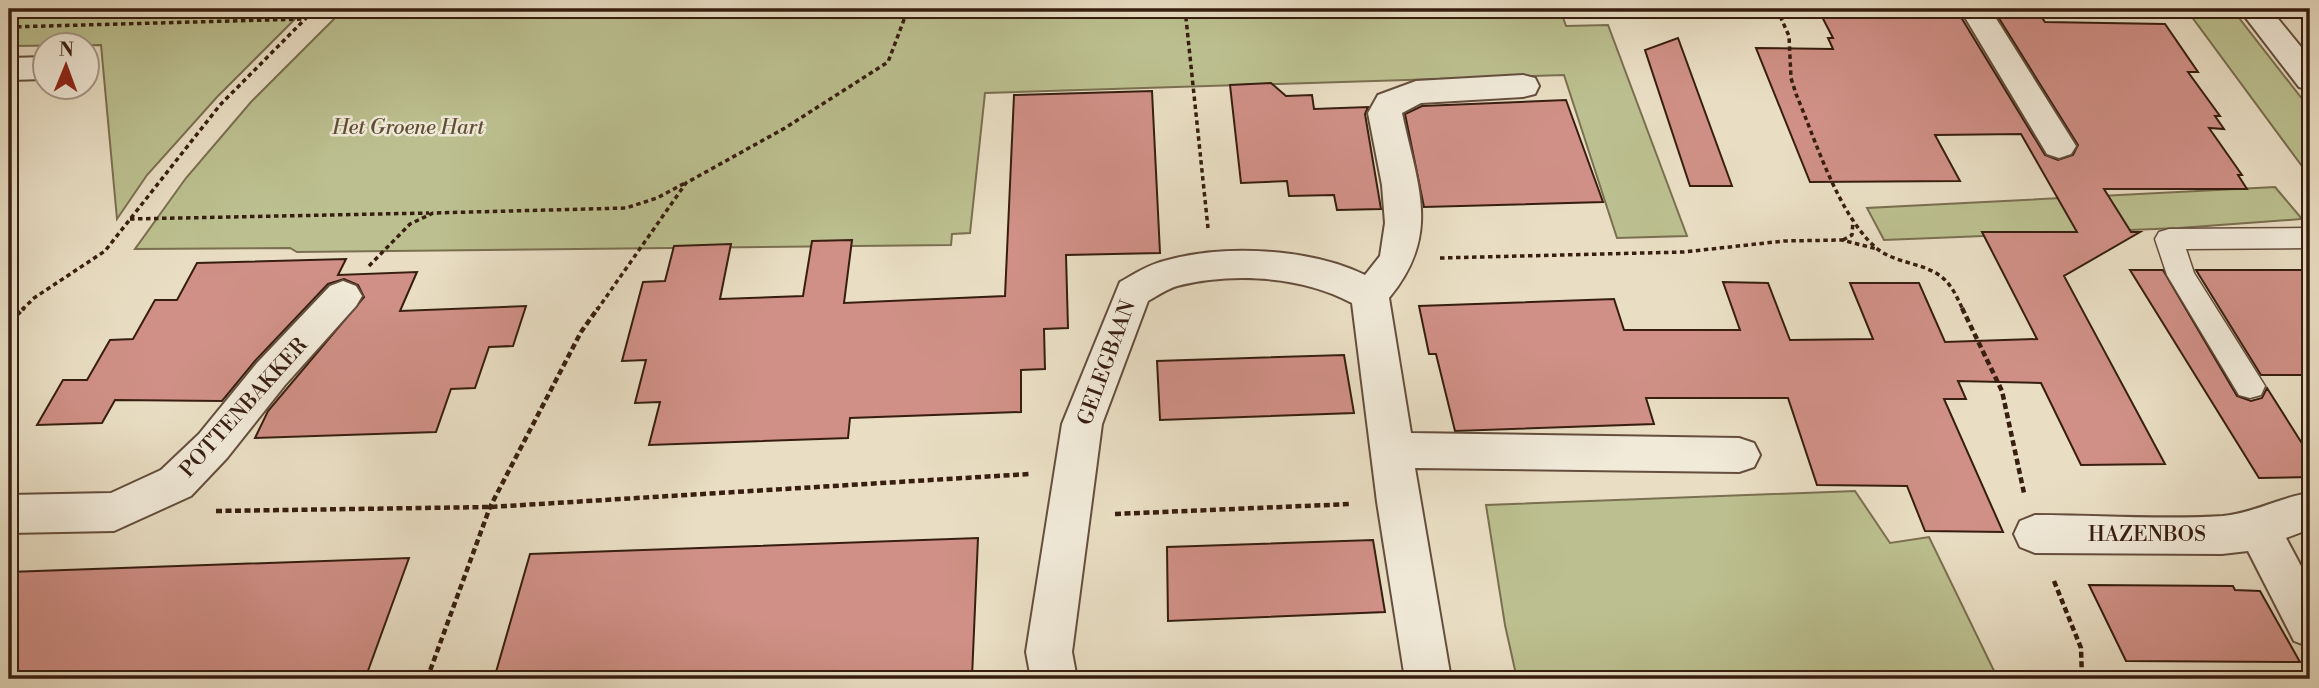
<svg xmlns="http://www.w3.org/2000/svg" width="2319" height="688" viewBox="0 0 2319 688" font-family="'Libre Bodoni',serif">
<rect width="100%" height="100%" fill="#e9dec4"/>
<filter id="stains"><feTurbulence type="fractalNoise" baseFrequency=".00286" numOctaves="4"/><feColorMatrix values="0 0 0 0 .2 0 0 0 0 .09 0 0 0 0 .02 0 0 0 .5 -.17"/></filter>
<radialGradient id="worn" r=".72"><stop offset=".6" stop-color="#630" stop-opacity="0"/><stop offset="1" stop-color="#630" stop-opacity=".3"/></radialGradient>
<path fill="#bcc090" stroke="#7a6f50" stroke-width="2" d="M9 9H305L217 97 147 175 117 219 101 45 9 46Z
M344 9H1560L1566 26 1608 25 1687 236 1617 238 1564 75 985 93 970 233 952 234 951 245 297 252 290 248 135 249 186 178 251 102Z
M2186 9H2232L2310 109V177Z
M2275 187 2302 219 2179 228 1884 240 1867 208Z
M1855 491 1890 543 1929 537 1998 679H1517L1505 625 1486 505Z"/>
<path fill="#d09087" stroke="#371e10" stroke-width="2" d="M1818 9H1956L2045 155 2058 160 2073 155 2078 145 1995 12H2038L2045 22 2165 24 2198 72H2188L2220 116H2215L2224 129 2209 128 2242 175H2238L2247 189H2104L2131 232H2140L2064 276 2165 464 2081 465 2041 383 1958 381 1966 399H1944L2003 532 1925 531 1907 486 1817 485 1788 398H1646L1654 424 1455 431 1436 354H1429L1419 306 1614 299 1624 330H1740L1723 282 1768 283 1790 340 1873 339 1850 283H1919L1945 342 2037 339 1982 232H2077L2021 134 1935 135 1960 181 1810 182 1756 48 1833 49 1828 38H1833Z
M1678 38 1732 186H1690L1645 50Z
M1271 83 1286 96 1312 95 1314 109 1368 107 1365 114 1381 209 1337 210 1334 195 1289 196 1287 181 1241 183 1230 85Z
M1152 91 1160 253 1066 255 1068 328 1044 329 1045 369 1021 370V412L850 418 848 438 649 445 660 402 635 403 646 360 622 361 643 282 665 281 674 246 731 244 720 299 803 296 812 241 852 240 844 303 1005 296 1014 95Z
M1566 100 1603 202 1424 207 1405 114 1422 106Z
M346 259 338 275 417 272 400 311 526 306 513 346 489 347 475 388 451 389 436 432 255 438 268 411 364 297 358 285 344 279 328 284 255 361 222 401 115 400 102 423 37 425 63 380H87L110 340 133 339 155 300H177L197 263Z
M2130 270H2163L2237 396 2251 401 2262 398 2267 388 2310 456V477L2259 478Z
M2196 270H2310V375H2261Z
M1344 355 1354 413 1160 420 1157 361Z
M978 538 972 677 689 679 690 674 494 679 530 554Z
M1373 540 1385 612 1168 621 1167 547Z
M409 558 365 679H9V572Z
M2089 585 2233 586 2235 590 2260 591 2300 662 2126 661Z"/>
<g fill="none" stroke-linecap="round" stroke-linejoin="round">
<defs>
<path id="lane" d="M2310 228V248L2186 249 2194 273 2265 386 2261 395 2250 398 2239 395 2167 275 2155 239 2159 232 2169 229Z"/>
<path id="street" d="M1960 9H1990L2076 146 2071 154 2059 158 2047 154Z
M2239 9H2270L2310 58V90L2299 87Z
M46 57V79L9 80V58Z
M1523 75 1535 78 1539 86 1535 94 1523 97 1421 103 1402 113C1417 185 1442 234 1389 298L1411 433 1739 438 1754 443 1760 455 1754 467 1739 472 1415 468 1451 679H1405L1377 502 1352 303C1302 276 1233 272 1177 286 1167 289 1157 296 1148 301L1102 424 1072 652 1077 679H1031L1026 652 1062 424 1120 282C1134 274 1148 265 1164 261 1222 244 1310 248 1365 275L1380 256 1385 223 1382 185 1368 113 1378 95 1416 81Z
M343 281 356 286 362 296 356 306 285 385 227 458 191 496 114 531 9 533V495L111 493 161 470 199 434 257 363 330 286Z
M2310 493V529L2286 538 2310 583V647L2294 641 2248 551 2222 554 2035 553 2020 547 2014 534 2020 521 2035 515C2096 515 2162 520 2223 516 2254 513 2280 497 2310 493Z"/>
</defs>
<use href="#lane" stroke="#644e3d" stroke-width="3"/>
<use href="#street" stroke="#644e3d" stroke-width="4"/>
<path stroke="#371e10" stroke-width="3.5" stroke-dasharray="4.5 3.5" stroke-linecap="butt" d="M1185 9 1208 228
M1777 9 1789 36 1791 78 1796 94C1816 141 1837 212 1875 247 1893 263 1920 262 1939 275 1951 283 1957 297 1963 310
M9 27 304 19
M130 219 429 213
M1843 240 1852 235 1853 220
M1440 258 1684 252 1784 241 1842 240 1877 249
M369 266 410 224 433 213 626 208 657 198 685 183
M22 310 34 298 105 251 220 105 315 9
M597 310 686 183 785 128 888 62 908 9"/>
<path stroke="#371e10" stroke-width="4.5" stroke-dasharray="6 3.5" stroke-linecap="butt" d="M1962 308 2002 391 2024 493
M9 322 24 308
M216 511 490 507 1029 474
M1115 514 1351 504
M2054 581 2081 648 2082 679
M427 679 490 507 581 332 598 308"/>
<use href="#lane" fill="#f1ead9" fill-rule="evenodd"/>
<use href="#street" fill="#f1ead9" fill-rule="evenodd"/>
</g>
<g text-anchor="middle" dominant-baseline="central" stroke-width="5" stroke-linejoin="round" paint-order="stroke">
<g font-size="21" font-style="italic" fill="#5f4f36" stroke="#f1ead9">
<text x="408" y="128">Het Groene Hart</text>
</g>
<g font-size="21" fill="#371e10" stroke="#f1ead9">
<text transform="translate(1107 363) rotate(-70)">GELEGBAAN</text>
<text transform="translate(244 408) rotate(-48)">POTTENBAKKER</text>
<text x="2147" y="535">HAZENBOS</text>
</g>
</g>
<rect width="2319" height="688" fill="none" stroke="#e9dec4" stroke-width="35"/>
<rect x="10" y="10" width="2298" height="667" fill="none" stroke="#371e10" stroke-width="3.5"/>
<rect x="18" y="18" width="2284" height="653" fill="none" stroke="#371e10" stroke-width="2"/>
<g transform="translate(66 66) rotate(1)"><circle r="33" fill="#f1ead9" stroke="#a79889" stroke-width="2"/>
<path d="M0-5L12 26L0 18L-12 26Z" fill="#8f2418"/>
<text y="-10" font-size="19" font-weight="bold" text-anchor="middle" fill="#371e10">N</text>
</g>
<rect width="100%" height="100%" filter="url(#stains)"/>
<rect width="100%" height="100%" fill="url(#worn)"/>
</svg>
